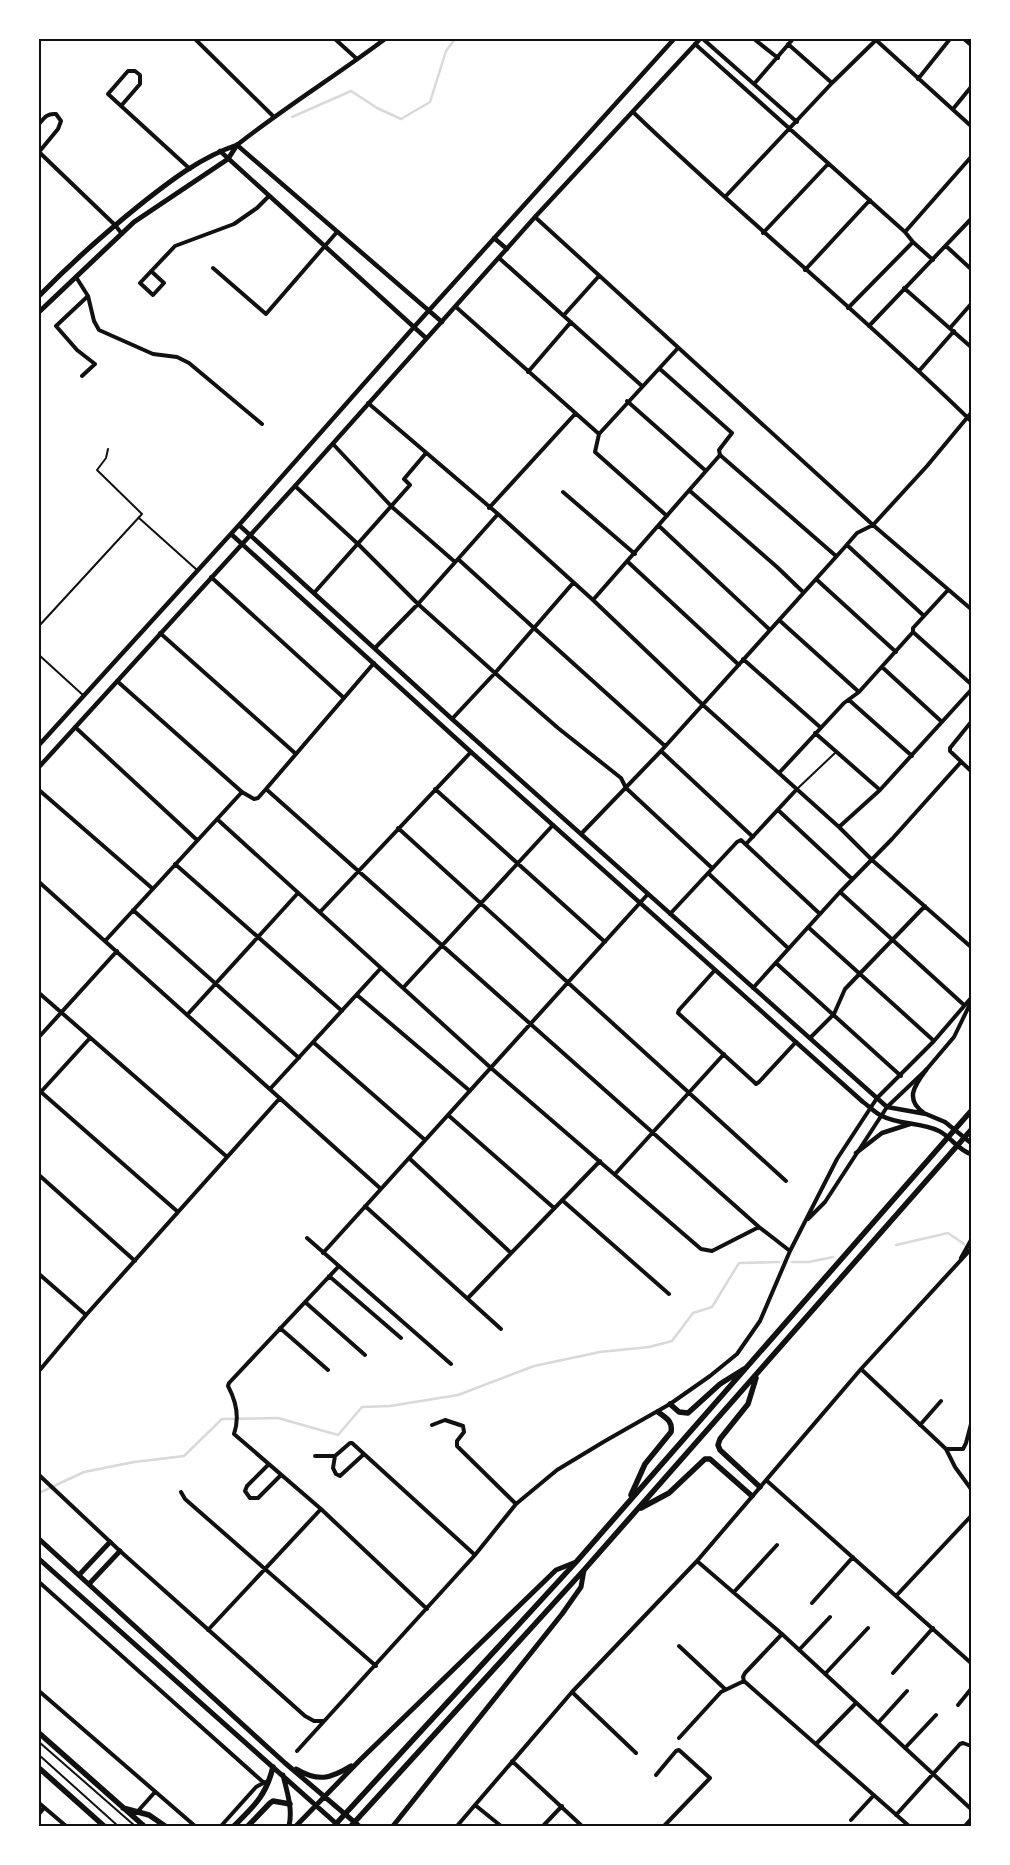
<svg xmlns="http://www.w3.org/2000/svg" width="1010" height="1865" viewBox="0 0 1010 1865" font-family="'Nunito Sans',sans-serif">
<rect width="100%" height="100%" fill="#fff"/>
<g fill="none" stroke-linecap="round" stroke-linejoin="round">
<path stroke="#d9d9d9" stroke-width="2.5" d="M292 117 351 91 377 108 401 119 430 102 446 51 455 39
M896 1245 948 1233 964 1244
M792 1262H809L833 1257
M39 1493 84 1472 134 1462 184 1456 222 1419 278 1418 338 1435 362 1407 390 1406 458 1395 534 1366 600 1352 649 1347 672 1341 693 1313 712 1307 739 1263 779 1262"/>
<path stroke="#111" stroke-width="2" d="M139 518 197 570
M39 626 142 514 97 470 106 458 108 449
M39 655 84 696
M797 789 835 753
M39 1742 135 1826
M39 1755 118 1826"/>
<path stroke="#111" stroke-width="4" d="M195 39 273 116
M335 39 357 59
M703 39 797 122
M754 39 778 58
M964 39 971 45
M876 40 971 126
M695 44 905 232 913 242 933 260
M788 44 832 83
M918 79 950 39
M754 84 793 39
M121 106 140 84V75L135 71H128L108 94 190 169
M953 109 971 87
M633 112C743 218 862 314 971 421
M39 124C44 118 47 113 56 114L61 121 58 129 39 152
M39 152 115 225 122 234
M725 197 832 83 877 39
M535 217 873 525 971 609
M905 232 971 157
M763 233 828 164
M946 246 971 269
M499 258 642 386
M213 268 266 314 337 232
M805 270 870 200
M151 271 164 283 153 295 140 283 175 246 234 224 257 208 269 196
M76 277 88 296 94 321 99 330 153 354 177 357 189 363 262 424
M904 288 971 347
M456 307 599 434
M848 308 913 242
M564 315 599 276
M869 326 971 219
M950 328 971 304
M919 371 954 331
M528 372 571 322
M82 376 95 364 77 350 56 326 88 296
M627 401 706 471
M368 403 498 514 593 600 703 705 839 827 872 860 971 947
M599 434 678 348
M599 434 595 452 667 516
M333 444 392 507 455 562
M720 455 836 556
M295 486 359 545 418 604 495 673 558 728 621 778 626 788 712 868
M690 491 777 567 803 592
M563 492 635 554
M489 508 575 414
M659 526 770 630
M847 545 923 615
M458 559 534 628 665 746
M628 562 739 665
M211 577 344 698
M816 579 896 652
M948 590 913 628V632L971 684
M314 593 410 485 404 479 426 453
M593 600 720 455 719 450 732 433 660 369
M779 620 859 692
M160 633 296 754
M375 648 418 604 498 514
M743 659 820 727
M882 667 942 722
M117 681 242 792 254 799 258 798 266 789 374 663
M849 700 912 756
M452 719 495 673 573 583
M971 722 950 748V751L971 771
M75 727 197 840
M815 733 880 790
M661 751 753 837
M779 773 844 703 859 692 913 632
M266 789 759 1227 790 1251
M435 789 605 942
M39 790 153 889
M778 810 852 879
M217 819 491 1068 701 1249 712 1251 759 1227
M839 827 880 790 971 690
M398 828 786 1181
M581 834 661 751 844 548 857 533 873 525 927 466 971 413
M746 844 797 789
M175 864 342 1011
M708 873 788 948
M39 882 381 1189
M840 892 964 1005
M133 910 299 1058
M320 912 471 752
M670 914 737 842 741 840 820 914
M808 927 934 1041
M105 941 242 792
M776 963 901 1076
M715 970 679 1010 678 1013 754 1082 756 1084 759 1082 796 1042
M403 988 553 825
M753 988 840 892 892 839 961 762
M39 993 226 1156
M357 995 470 1091
M187 1015 298 893
M39 1037 117 951
M810 1038 834 1014 845 989 925 906
M313 1042 425 1140
M270 1089 381 968
M41 1092 178 1212
M39 1094 90 1038
M448 1115 554 1208
M409 1158 511 1253
M615 1174 724 1054
M39 1175 135 1261
M562 1200 669 1294
M365 1206 501 1329
M808 1219 825 1202 887 1107 926 1070 954 1037 971 1002
M307 1238 451 1364
M323 1253 648 894
M961 1258 971 1240
M339 1266 229 1383 228 1386C236 1401 240 1417 234 1434L321 1509 427 1609
M39 1274 86 1315
M329 1276 401 1338
M468 1298 600 1161
M305 1302 365 1355
M280 1328 328 1370
M861 1369 946 1449 955 1467 971 1489
M39 1371 86 1315 280 1098
M432 1425 445 1420 463 1426 464 1432 457 1441V1446L516 1504
M920 1425 941 1401
M946 1449H963L966 1443 971 1424
M315 1456H335L350 1443H352L475 1555
M335 1456 333 1468 336 1474 340 1476 364 1454
M269 1464 247 1486 245 1491 250 1498H258L281 1475
M39 1475 120 1551 305 1716 314 1721H324
M766 1480 971 1663
M181 1492 185 1499 376 1666
M697 1561 782 1634 971 1809
M39 1582 263 1782
M734 1592 777 1545
M896 1596 971 1516
M812 1603 853 1557
M208 1630 321 1509
M782 1634 745 1673 743 1677 744 1681 909 1826
M679 1646 725 1689
M799 1650 830 1617
M893 1673 933 1628
M825 1674 868 1628
M39 1691 195 1826
M572 1692 636 1753
M958 1705 971 1689
M878 1723 907 1691
M679 1738 721 1692 744 1681
M816 1744 856 1703
M905 1748 936 1715
M297 1751 475 1555 516 1504 557 1470 605 1441 670 1404 710 1376 737 1354 760 1321 790 1251 837 1159 877 1098 934 1041 971 998
M512 1761 582 1826
M656 1775 676 1751 679 1750 710 1778 664 1826
M39 1803 66 1826
M475 1805 501 1826
M138 1811 155 1792
M39 1814 44 1808
M896 1815 960 1744 963 1743 971 1746
M851 1820 874 1795
M221 1826 256 1787 265 1782
M457 1826 572 1692 697 1561 861 1369 971 1249
M543 1826 562 1806
M965 1826 971 1819"/>
<path stroke="#111" stroke-width="4.5" d="M385 39C337 75 285 107 237 145L442 322
M220 151 426 338
M494 238 507 249
M239 525 452 719 887 1107 926 1114 945 1122 971 1143
M231 534 471 752 863 1102C869 1106 875 1113 882 1116 899 1125 921 1122 939 1131 951 1137 958 1150 971 1154
M39 745 239 525 414 327 674 39
M39 767 295 486 535 217 700 39
M924 1113C904 1099 915 1085 926 1070
M856 1153 882 1133 910 1124"/>
<path stroke="#111" stroke-width="5" d="M39 296C71 263 105 233 141 204 170 181 201 157 237 145
M39 312 134 222 228 159 237 145
M39 1539 285 1763 359 1826
M39 1559 339 1826
M79 1575 110 1542
M89 1584 120 1551
M296 1769C318 1782 330 1779 351 1766
M283 1775C287 1792 293 1809 289 1826
M296 1826 360 1760 556 1570 576 1562
M393 1826 562 1614 581 1587 584 1570"/>
<path stroke="#111" stroke-width="5.5" d="M756 1378 748 1404 720 1439 718 1445 720 1450 760 1487
M670 1404 679 1412 688 1413 720 1384 744 1369
M631 1495 645 1464 671 1432C673 1421 666 1418 658 1412
M641 1508 669 1493 705 1459H710L752 1496
M39 1733 144 1826
M39 1768 104 1826
M123 1808 149 1815 165 1826
M234 1826C254 1806 266 1796 273 1767
M248 1826 270 1803 273 1801 290 1804
M334 1826 577 1561 971 1111
M351 1826 584 1570 971 1130"/>
</g>
<rect width="1010" height="1865" fill="none" stroke="#ffffff" stroke-width="80"/>
<rect x="40" y="40" width="930" height="1785" fill="none" stroke="#111" stroke-width="2"/>
</svg>
